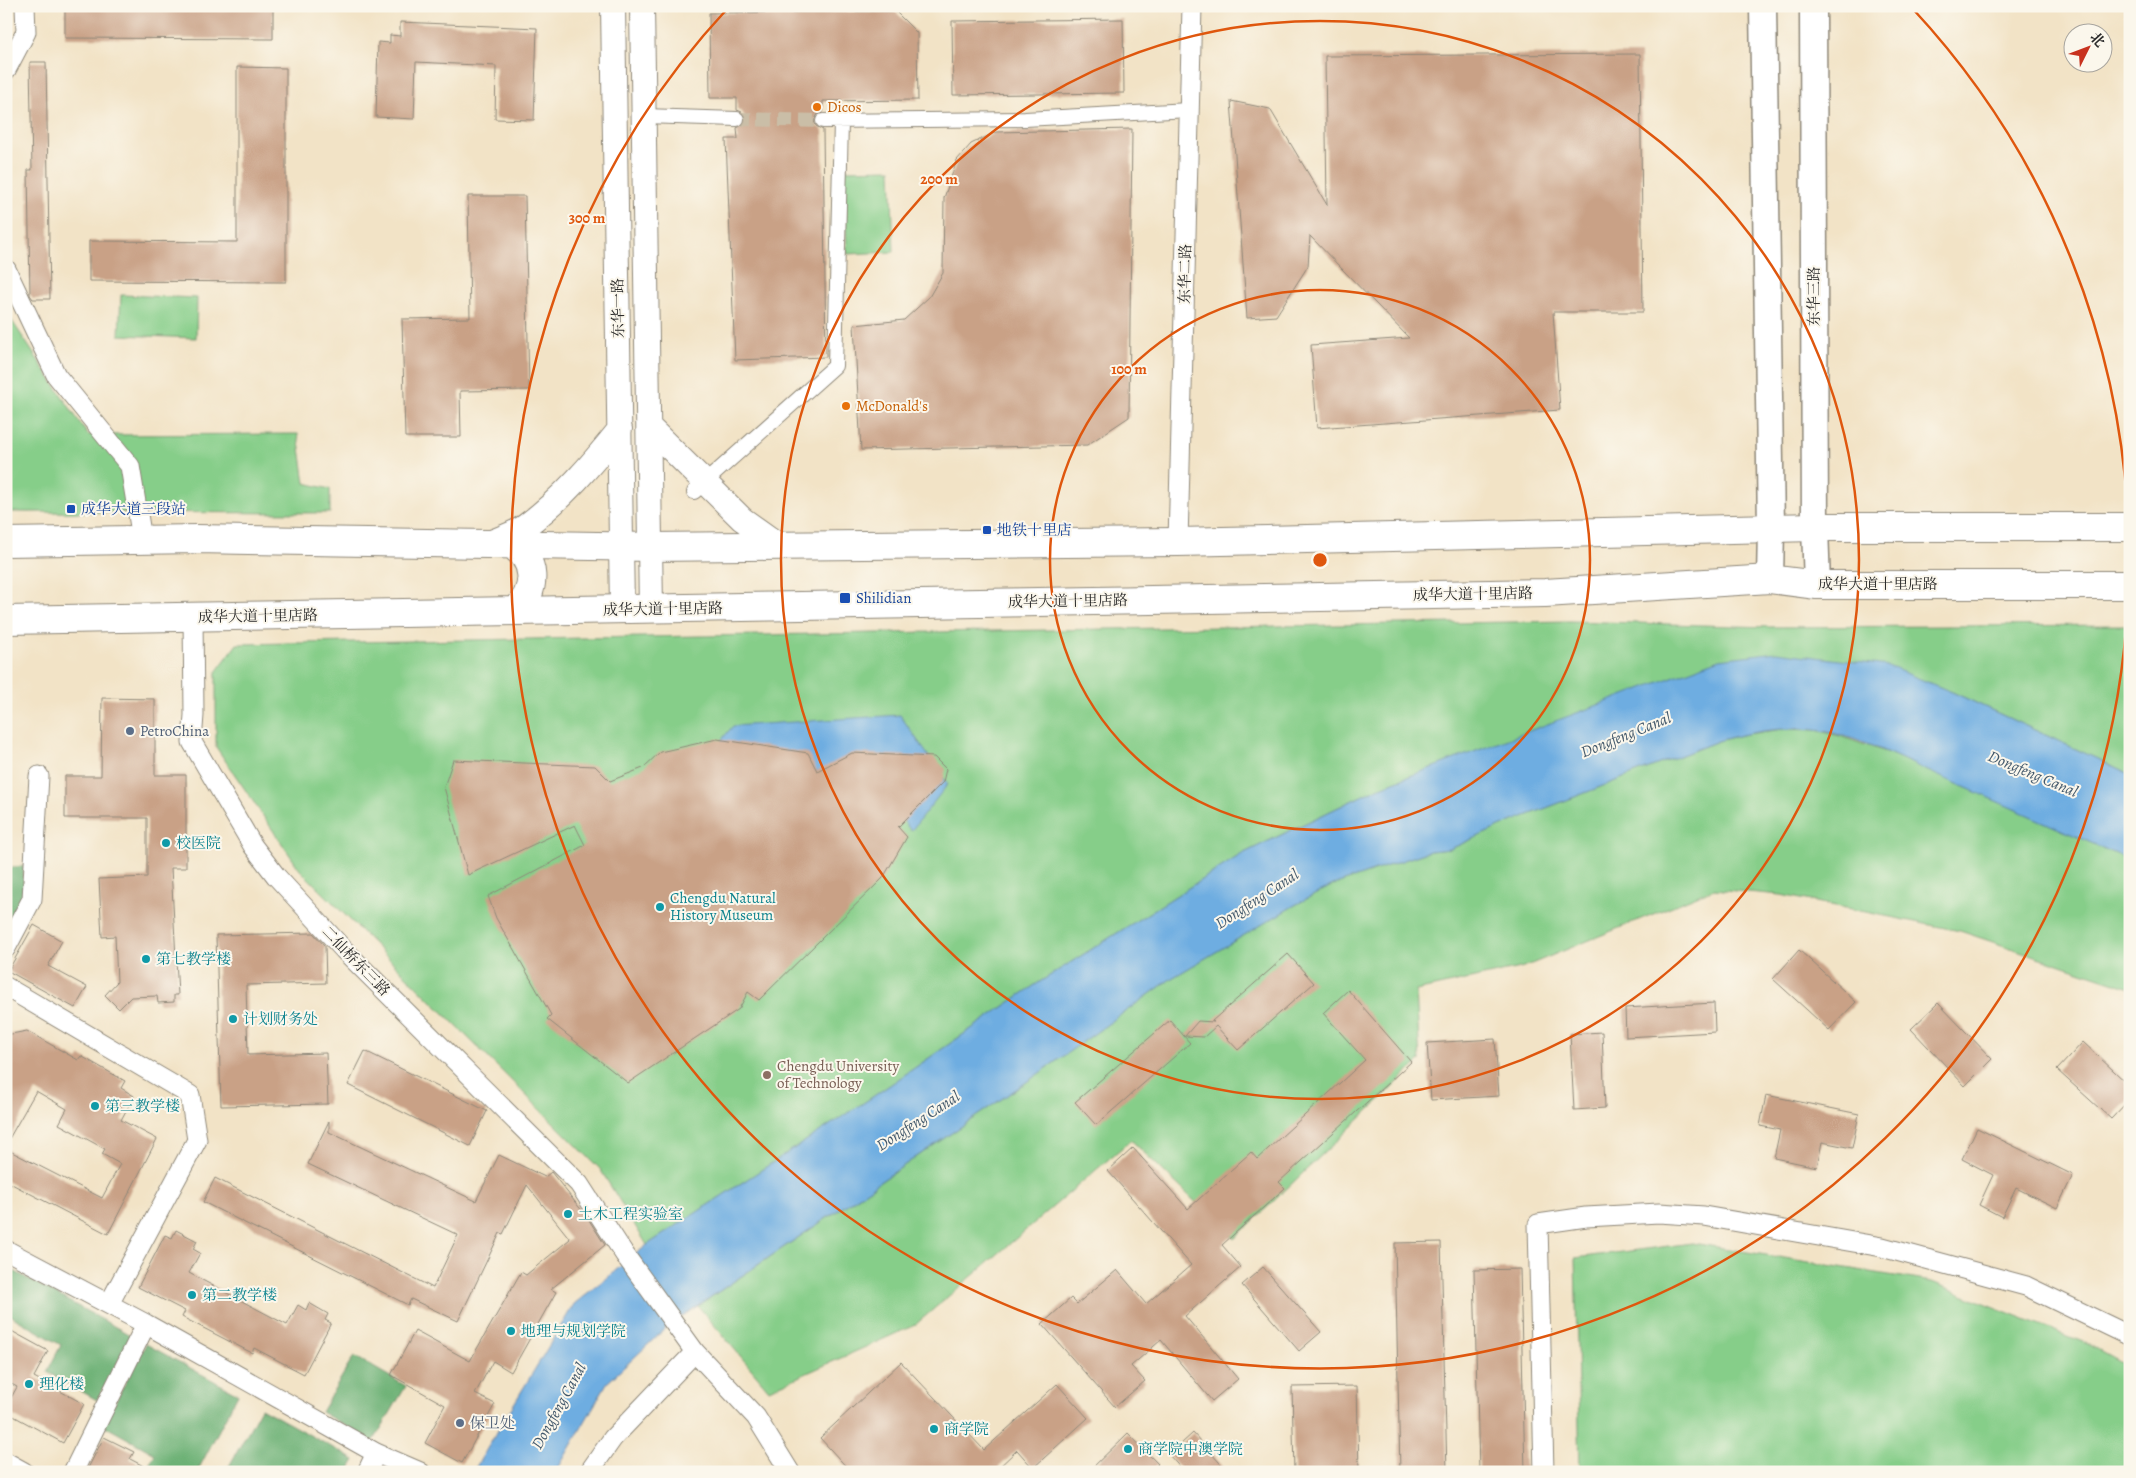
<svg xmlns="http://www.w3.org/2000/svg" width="2136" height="1478" viewBox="0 0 2136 1478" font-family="Alegreya,'Noto Serif SC',serif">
<rect width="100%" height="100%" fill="#fbf7ec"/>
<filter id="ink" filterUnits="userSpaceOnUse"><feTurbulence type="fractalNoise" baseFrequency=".02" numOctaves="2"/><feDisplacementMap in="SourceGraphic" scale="10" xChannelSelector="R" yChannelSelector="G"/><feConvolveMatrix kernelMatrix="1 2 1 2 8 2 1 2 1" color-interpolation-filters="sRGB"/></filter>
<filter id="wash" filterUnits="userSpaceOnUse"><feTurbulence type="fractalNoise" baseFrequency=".0096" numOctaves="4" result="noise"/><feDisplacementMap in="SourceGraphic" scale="20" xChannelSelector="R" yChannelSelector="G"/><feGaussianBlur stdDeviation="1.12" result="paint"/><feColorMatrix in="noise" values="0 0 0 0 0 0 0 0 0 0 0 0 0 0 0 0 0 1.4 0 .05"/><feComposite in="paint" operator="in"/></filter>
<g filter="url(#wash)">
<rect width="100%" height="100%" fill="#f2e3c6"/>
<path fill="#86ce89" stroke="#587c5a" d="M891 169 894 252 847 254 844 170Z
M121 295 197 298 196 338 119 335Z
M6 312 88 435 298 434 305 483 330 489V513L6 512Z
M1570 621 1769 627 2130 625V774L1952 692 1545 726 1378 788 1242 854 1035 985 871 1098 647 1245 600 1169 300 870 216 747V672L237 644Z
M1783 729 1816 730 1840 736 1891 754 2130 860V988L1960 931 1781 895 1714 889 1524 967 1416 991 1420 1061 1234 1239 1131 1140 915 1325 769 1390 698 1306 1034 1077 1172 978 1295 905 1333 885 1430 851 1450 849 1513 821 1718 741 1741 735Z
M1692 1243 1932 1282 2088 1344 2130 1367V1472H1580L1575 1258Z"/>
<path fill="#6cb175" stroke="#4c6e50" d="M24 866 23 895 6 926V868Z
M12 1270 132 1336 97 1400 47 1372 61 1345 6 1313V1281Z
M146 1344 238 1394 197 1472H161L149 1465 155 1454 103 1425Z
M354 1356 406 1386 373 1442 321 1412Z
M261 1408 355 1460 348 1472H226Z"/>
<path fill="#6eade1" stroke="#4c6c86" d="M1776 652 1888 666 1952 692 2130 774V860C2066 832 2003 804 1939 776 1903 760 1854 734 1815 730 1783 726 1750 732 1718 741L1513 821 1450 849 1430 851 1333 885 1295 905 1172 978 1034 1077 668 1326 607 1383 556 1472H473L574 1304 647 1245 871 1098 1035 985 1242 854 1378 788 1720 659Z
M900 715 948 784 911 831 868 773 732 767 722 739 733 726Z"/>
<g id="blocks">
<path fill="#c9a186" d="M65 6H273V39L65 38Z
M895 11 917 33 918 100 823 101V112L818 114 814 121 816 126 823 130 826 357 735 360 726 139H738L737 128 744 124 746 119 742 112 737 110V98H710L709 13Z
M1123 19 1124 93 953 95 952 21Z
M400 22 537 28 534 120 495 119 496 66 416 62 414 119 376 117 378 42 390 43V35L400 36Z
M1640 54 1643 312H1553L1560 410 1317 428 1311 345 1409 338 1310 236 1308 266 1276 316 1247 318 1231 101 1270 109 1327 205 1325 56Z
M30 62H46L50 299H33L30 295 28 170H32Z
M237 67 286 68V282L89 281V241L237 242Z
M1132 129 1129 417 1087 445 861 450 854 325 904 320 929 297 943 273 944 198 957 160 971 144 996 132Z
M468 196H525L529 390 460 391 461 437H405L402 319 470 318Z
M102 698 155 699V775H186V868H171L178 995H174V1002L158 1003 157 996 131 997 119 1009 105 995 117 982 115 936 102 937 99 879 147 877V818H65V776H101Z
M717 739 808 753 817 771 852 753 934 757 946 769 943 782 898 827 907 837 883 878 759 1000 748 992 739 1009 628 1083 547 1019 551 1015 496 918 488 896 585 845 575 825 468 875 444 787 453 760 595 766 610 781 643 768 660 752Z
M34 925 62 941 48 966 87 987 75 1008 8 971Z
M313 933 325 946 326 983 246 985 248 1055 326 1053 328 1104 221 1106 216 935Z
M1799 950 1856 1002 1829 1030 1773 979Z
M1288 954 1314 983 1238 1050 1216 1026 1204 1037 1185 1036 1198 1021 1214 1022 1212 1021Z
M1348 990 1411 1062 1279 1182 1285 1188 1222 1245 1241 1267 1185 1316 1238 1379 1212 1401 1161 1340 1131 1366 1145 1381 1115 1407 1042 1324 1071 1298 1077 1304 1117 1270 1146 1304 1191 1265 1108 1171 1133 1148 1188 1209 1251 1152 1257 1159 1365 1060 1323 1013Z
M1714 1003 1715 1032 1626 1037 1625 1008Z
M1938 1003 1992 1059 1965 1086 1911 1029Z
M1170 1020 1190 1043 1096 1125 1075 1102Z
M27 1031 78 1060 81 1056 125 1081 121 1088 134 1096 121 1120 157 1139 108 1234 6 1181V1149L102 1198 120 1164 102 1154 105 1149 59 1124 67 1109 36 1091 6 1144V1035Z
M1602 1032 1605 1108 1574 1110 1570 1034Z
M1495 1039 1499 1096 1431 1100 1427 1043Z
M2083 1042 2130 1086V1099L2111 1119 2057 1070Z
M365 1051 487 1111 470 1146 348 1085Z
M1766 1095 1859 1114 1852 1148 1822 1142 1817 1167 1774 1158 1780 1130 1760 1126Z
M329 1121V1132L476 1201 499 1155 545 1177 551 1172 587 1217 605 1245 551 1289 556 1292 511 1372 493 1361 475 1394 495 1404 462 1463 425 1443 445 1405 391 1375 415 1331 470 1361 521 1272 526 1275 570 1239 527 1185 503 1234 500 1233 458 1321 411 1299 408 1305 203 1202 215 1178 433 1288 458 1235 308 1164Z
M1977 1128 2073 1175 2057 1208 2016 1188 2002 1217 1979 1205 1993 1175 1962 1159Z
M176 1230 197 1241 193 1249 200 1253 189 1273 287 1325 298 1305 306 1310 309 1303 328 1314 325 1320 331 1323 304 1374 254 1348 252 1353 182 1317 185 1311 138 1287 165 1235 172 1238Z
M1441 1242 1447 1472H1400L1395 1243Z
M1263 1267 1321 1332 1299 1351 1242 1285Z
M1520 1269 1525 1472H1479L1474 1270Z
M6 1328 48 1351 34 1377 84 1404 63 1443 6 1412V1407L17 1387 6 1381Z
M901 1362 984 1450 1057 1384 1088 1418 1033 1468 1017 1450 994 1472H851L820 1438Z
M1357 1386 1359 1472H1294L1292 1387Z
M1128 1433 1158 1464 1150 1472H1088Z
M1193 1433 1228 1472H1184L1169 1455Z
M104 1437 134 1452 130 1459 155 1472H86Z"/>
</g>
</g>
<g filter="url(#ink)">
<use href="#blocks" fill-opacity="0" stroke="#8e8778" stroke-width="1"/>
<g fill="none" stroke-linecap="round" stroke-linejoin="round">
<path stroke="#cabea7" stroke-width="14" stroke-dasharray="14 7" stroke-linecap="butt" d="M737 119 823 121"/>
<defs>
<path id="pedestrian" d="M644 116 737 119
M823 121 1025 119 1189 110
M694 492 835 366 841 122"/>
<path id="minor" d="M6 70 26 32 25 6
M6 269 56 375 130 466 142 539
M1178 542 1192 6
M193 617 194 715 192 742 253 846 276 876 344 950 579 1184 625 1255 695 1352 756 1417 790 1472
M6 948 32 899 39 776
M6 987 190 1095 197 1140 109 1304
M6 1250 146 1324 376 1453 420 1472
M6 1462 24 1472
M73 1472 146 1324
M367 1472 376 1453
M589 1472 613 1438 695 1352
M1544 1472 1538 1224 1586 1217 1659 1213 1704 1216 1882 1247 2026 1286 2130 1336"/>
<path id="tertiary" d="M613 6 622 609
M642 6 651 609
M649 427 742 519 780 546
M489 543C501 538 517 533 527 525 563 498 592 464 620 429"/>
<path id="secondary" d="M1763 6 1771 528 1770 579
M1813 6 1815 527 1817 585"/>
<path id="primary" d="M6 542 197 539 651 547 1178 542 1815 527H2130
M510 544C538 559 537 590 516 611
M6 620 1545 593 1770 579 1817 585H2130"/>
</defs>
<use href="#pedestrian" stroke="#8e8778" stroke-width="16"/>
<use href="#minor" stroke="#8e8778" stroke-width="21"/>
<use href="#tertiary" stroke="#8e8778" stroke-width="26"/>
<use href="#secondary" stroke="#8e8778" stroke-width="29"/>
<use href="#primary" stroke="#8e8778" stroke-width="30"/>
<use href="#pedestrian" stroke="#fff" stroke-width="14"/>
<use href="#minor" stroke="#fff" stroke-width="19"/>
<use href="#tertiary" stroke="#fff" stroke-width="24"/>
<use href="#secondary" stroke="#fff" stroke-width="26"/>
<use href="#primary" stroke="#fff" stroke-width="28"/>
</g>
</g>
<g fill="none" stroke="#df570e" stroke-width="2.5">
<circle cx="1320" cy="560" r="270"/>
<circle cx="1320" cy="560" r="539"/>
<path d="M1912 8A809 809 0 1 1 728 8"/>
</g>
<g fill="#e8710a" stroke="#fbf7ec" stroke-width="2">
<circle cx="817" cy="107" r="5"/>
<circle cx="846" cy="406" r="5"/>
</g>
<g fill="#1a4fb4" stroke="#fbf7ec" stroke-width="2">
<rect x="66" y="504" width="10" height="10" rx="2.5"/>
<rect x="982" y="525" width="10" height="10" rx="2.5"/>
<rect x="839" y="592" width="12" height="12" rx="2.5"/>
</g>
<g fill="#5c6f8a" stroke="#fbf7ec" stroke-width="2">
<circle cx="130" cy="731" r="5"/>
<circle cx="460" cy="1423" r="5"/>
</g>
<g fill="#0f9aa8" stroke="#fbf7ec" stroke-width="2">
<circle cx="166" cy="843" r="5"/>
<circle cx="660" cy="907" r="5"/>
<circle cx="146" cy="959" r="5"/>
<circle cx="233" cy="1019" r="5"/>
<circle cx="95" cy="1106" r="5"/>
<circle cx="568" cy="1214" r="5"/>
<circle cx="192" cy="1295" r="5"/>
<circle cx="511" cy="1331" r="5"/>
<circle cx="29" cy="1384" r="5"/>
<circle cx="934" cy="1429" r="5"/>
<circle cx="1128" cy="1449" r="5"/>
</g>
<circle fill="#8d6e63" stroke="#fbf7ec" stroke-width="2" cx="767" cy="1075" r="5"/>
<g text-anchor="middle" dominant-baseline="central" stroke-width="4" stroke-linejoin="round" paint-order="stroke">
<g font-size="15" fill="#c56008" stroke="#fbf7ec" text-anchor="start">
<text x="827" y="107">Dicos</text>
<text x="856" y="406">McDonald's</text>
</g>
<g font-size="15" fill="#2b2b2b" stroke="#fbf7ec">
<text transform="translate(1185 274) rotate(-89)">东华二路</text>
<text transform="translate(1814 296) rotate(-90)">东华三路</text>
<text transform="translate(618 308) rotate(-91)">东华一路</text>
<text x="1878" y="584">成华大道十里店路</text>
<text transform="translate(1473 594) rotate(-1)">成华大道十里店路</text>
<text transform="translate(1068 601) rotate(-1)">成华大道十里店路</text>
<text transform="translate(663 609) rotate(-1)">成华大道十里店路</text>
<text transform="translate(258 616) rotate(-1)">成华大道十里店路</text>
<text transform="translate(356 961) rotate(46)">二仙桥东三路</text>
</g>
<g font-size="15" fill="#164399" stroke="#fbf7ec" text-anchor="start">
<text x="81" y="509">成华大道三段站</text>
<text x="997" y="530">地铁十里店</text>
<text x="856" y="598">Shilidian</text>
</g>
<g font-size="15" fill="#4e5e75" stroke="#fbf7ec" text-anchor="start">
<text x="140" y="731">PetroChina</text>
<text x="470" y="1423">保卫处</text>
</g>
<g font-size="15" fill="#0d838f" stroke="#fbf7ec" text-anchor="start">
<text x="176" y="843">校医院</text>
<text x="670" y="898">Chengdu Natural<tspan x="670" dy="17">History Museum</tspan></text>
<text x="156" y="959">第七教学楼</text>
<text x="243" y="1019">计划财务处</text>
<text x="105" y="1106">第三教学楼</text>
<text x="578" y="1214">土木工程实验室</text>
<text x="202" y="1295">第二教学楼</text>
<text x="521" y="1331">地理与规划学院</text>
<text x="39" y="1384">理化楼</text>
<text x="944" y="1429">商学院</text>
<text x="1138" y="1449">商学院中澳学院</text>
</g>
<g font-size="15" fill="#785e54" stroke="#fbf7ec" text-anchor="start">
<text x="777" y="1066">Chengdu University<tspan x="777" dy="17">of Technology</tspan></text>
</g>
<g font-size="16" font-style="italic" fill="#42586b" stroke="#fbf7ec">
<text transform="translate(1626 735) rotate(-22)">Dongfeng Canal</text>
<text transform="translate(2033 774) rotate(23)">Dongfeng Canal</text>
<text transform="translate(1257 899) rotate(-33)">Dongfeng Canal</text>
<text transform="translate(918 1121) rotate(-33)">Dongfeng Canal</text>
<text transform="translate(559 1406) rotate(-61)">Dongfeng Canal</text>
</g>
</g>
<circle cx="1320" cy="560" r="8" fill="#df570e" stroke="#fbf7ec" stroke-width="2.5"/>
<g font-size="15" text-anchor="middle" font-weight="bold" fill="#df570e" stroke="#fbf7ec" stroke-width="4" stroke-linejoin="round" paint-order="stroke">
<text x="939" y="184">200 m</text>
<text x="587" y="223">300 m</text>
<text x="1129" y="374">100 m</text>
</g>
<rect width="2136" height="1478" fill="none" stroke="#fbf7ec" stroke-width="25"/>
<g transform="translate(2088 48) rotate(48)"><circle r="24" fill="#fbf7ec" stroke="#a8a59f"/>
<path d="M0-4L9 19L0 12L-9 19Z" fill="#c8321e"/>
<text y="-8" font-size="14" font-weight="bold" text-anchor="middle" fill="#2b2b2b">北</text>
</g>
</svg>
